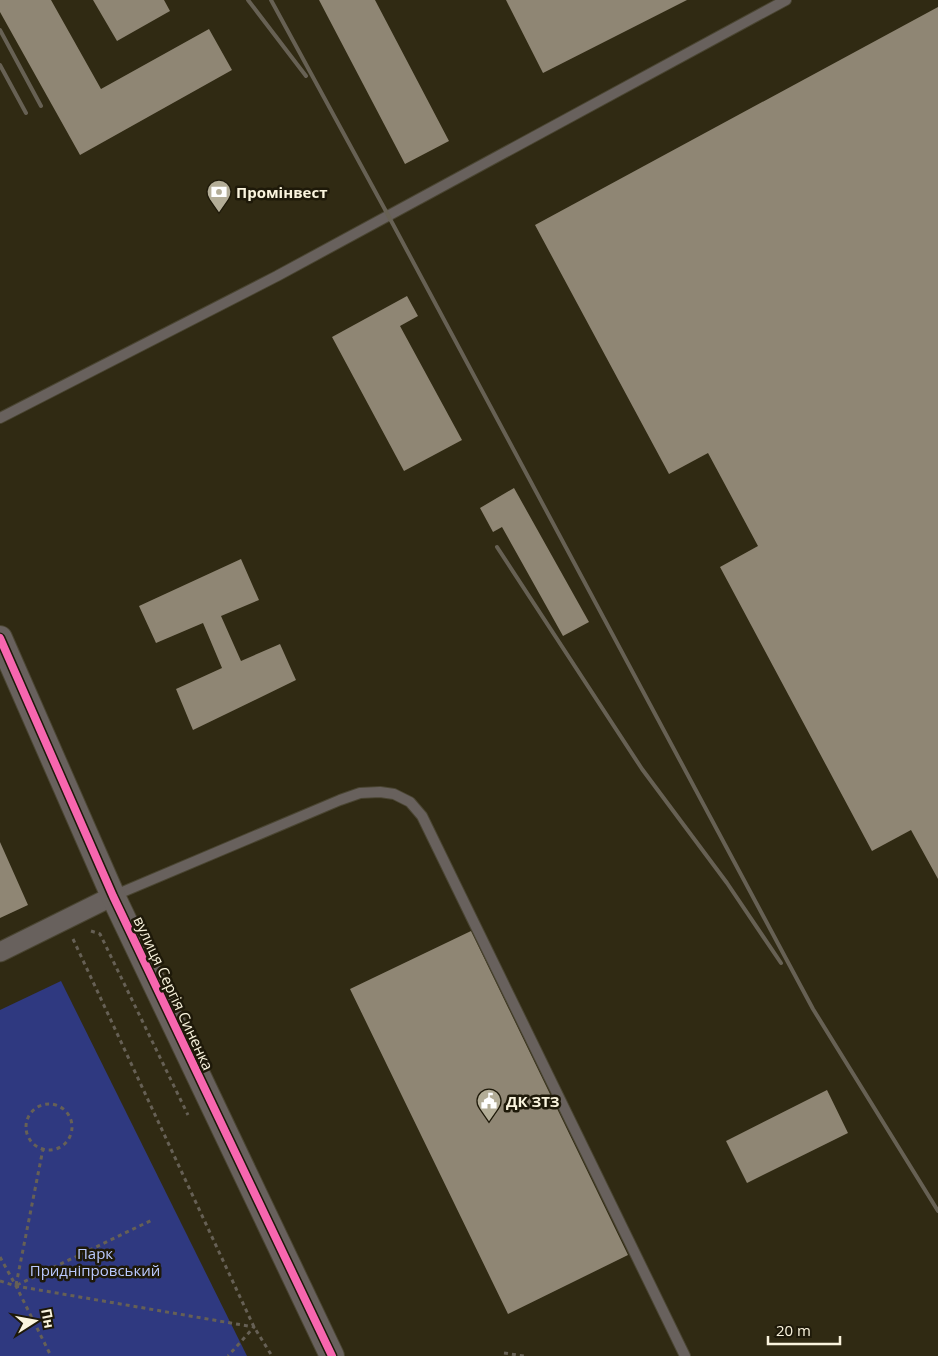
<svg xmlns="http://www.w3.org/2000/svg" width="938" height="1356" viewBox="0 0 938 1356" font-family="'Open Sans',sans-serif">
<rect width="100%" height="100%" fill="#302a13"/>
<path fill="#2f3980" d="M61 981 247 1356H0V1010Z"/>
<path fill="#8f8674" d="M0 0H51L101 89 209 29 232 70 80 155 0 12Z
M93 0H164L170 11 117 41Z
M319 0H375L449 141 405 164Z
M506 0H687L543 73Z
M938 7V879L911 830 872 851 720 567 758 546 708 453 669 474 535 225Z
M407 296 418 316 400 326 462 440 404 471 332 337Z
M514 488 589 622 563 636 502 527 493 532 480 508Z
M241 559 259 600 221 616 241 661 280 644 296 680 193 730 176 689 222 668 203 623 156 643 139 606Z
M0 842 28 905 0 918Z
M471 931 628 1255 508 1314 350 989Z
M827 1090 848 1133 747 1183 726 1141Z"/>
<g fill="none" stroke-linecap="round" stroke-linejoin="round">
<defs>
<path id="service" d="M0 418 277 276 786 0
M113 896 340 800 360 793 380 792 394 794 410 802 422 816 685 1356"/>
<path id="minor" d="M0 952 113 896"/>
<path id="tertiary" d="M0 638 113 896 332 1356"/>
</defs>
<use href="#service" stroke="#4a4532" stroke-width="12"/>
<use href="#minor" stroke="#4a4532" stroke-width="21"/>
<use href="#tertiary" stroke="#4a4532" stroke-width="26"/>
<path stroke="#666055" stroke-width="3" stroke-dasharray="4 4" stroke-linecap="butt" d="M91 931 100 934 188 1115
M73 939 254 1327 272 1356
M26 1127a23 23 0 1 1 46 0a23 23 0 1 1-46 0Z
M0 1257 16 1286 51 1356
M0 1281 16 1286 254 1327 228 1356
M16 1285 43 1149
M17 1285 152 1220
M504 1353 524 1356"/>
<use href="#service" stroke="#68615d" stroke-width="10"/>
<use href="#minor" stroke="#68615d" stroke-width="19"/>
<use href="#tertiary" stroke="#68615d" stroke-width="24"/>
<path stroke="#676154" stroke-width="4" d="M248 0 306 76
M271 0 388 215 813 1009 938 1211
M0 30 41 106
M0 65 26 113
M497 547 642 769 727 883 781 963"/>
<defs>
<path id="cycleway" d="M0 638 113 896 332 1356"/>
</defs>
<use href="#cycleway" stroke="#1e1909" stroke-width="11"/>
<use href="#cycleway" stroke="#f766af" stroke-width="8"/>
</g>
<defs>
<symbol id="bank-pin" viewBox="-11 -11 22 30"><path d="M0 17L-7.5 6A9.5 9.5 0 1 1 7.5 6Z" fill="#b3ad97" stroke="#1e1909"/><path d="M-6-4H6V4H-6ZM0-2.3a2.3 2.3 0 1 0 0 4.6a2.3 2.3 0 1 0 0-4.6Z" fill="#fff"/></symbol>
<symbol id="civic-pin" viewBox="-11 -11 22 30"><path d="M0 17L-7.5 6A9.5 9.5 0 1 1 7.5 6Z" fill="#b3ad97" stroke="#1e1909"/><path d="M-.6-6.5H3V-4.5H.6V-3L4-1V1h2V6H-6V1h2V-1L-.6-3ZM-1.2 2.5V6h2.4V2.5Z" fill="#fff"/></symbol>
</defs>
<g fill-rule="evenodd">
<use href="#bank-pin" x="205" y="178" width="28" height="38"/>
<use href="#civic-pin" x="475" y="1087" width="28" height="38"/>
</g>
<g text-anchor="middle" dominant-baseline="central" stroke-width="5" stroke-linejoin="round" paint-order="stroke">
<g font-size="15" font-weight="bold" fill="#faf4de" stroke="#1e1909" text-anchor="start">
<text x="236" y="192">Промінвест</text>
<text x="506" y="1101">ДК ЗТЗ</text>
</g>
<g font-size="15" fill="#faf4de" stroke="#1e1909">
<text transform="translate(174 993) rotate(65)">вулиця Сергія Синенка</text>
</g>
<g font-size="15" fill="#bbcaff" stroke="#1e1909">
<text x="95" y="1253">Парк<tspan x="95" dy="17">Придніпровський</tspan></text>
</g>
</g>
<g transform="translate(35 1321) rotate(79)" stroke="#1e1909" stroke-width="4" paint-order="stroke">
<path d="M0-4L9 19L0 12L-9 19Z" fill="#faf4de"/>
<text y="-8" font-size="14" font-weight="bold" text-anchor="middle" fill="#faf4de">Пн</text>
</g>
<path d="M768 1336v8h72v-8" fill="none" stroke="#faf4de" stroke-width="2.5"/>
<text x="776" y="1336" font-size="15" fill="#faf4de" stroke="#1e1909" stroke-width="4" paint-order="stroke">20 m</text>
</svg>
